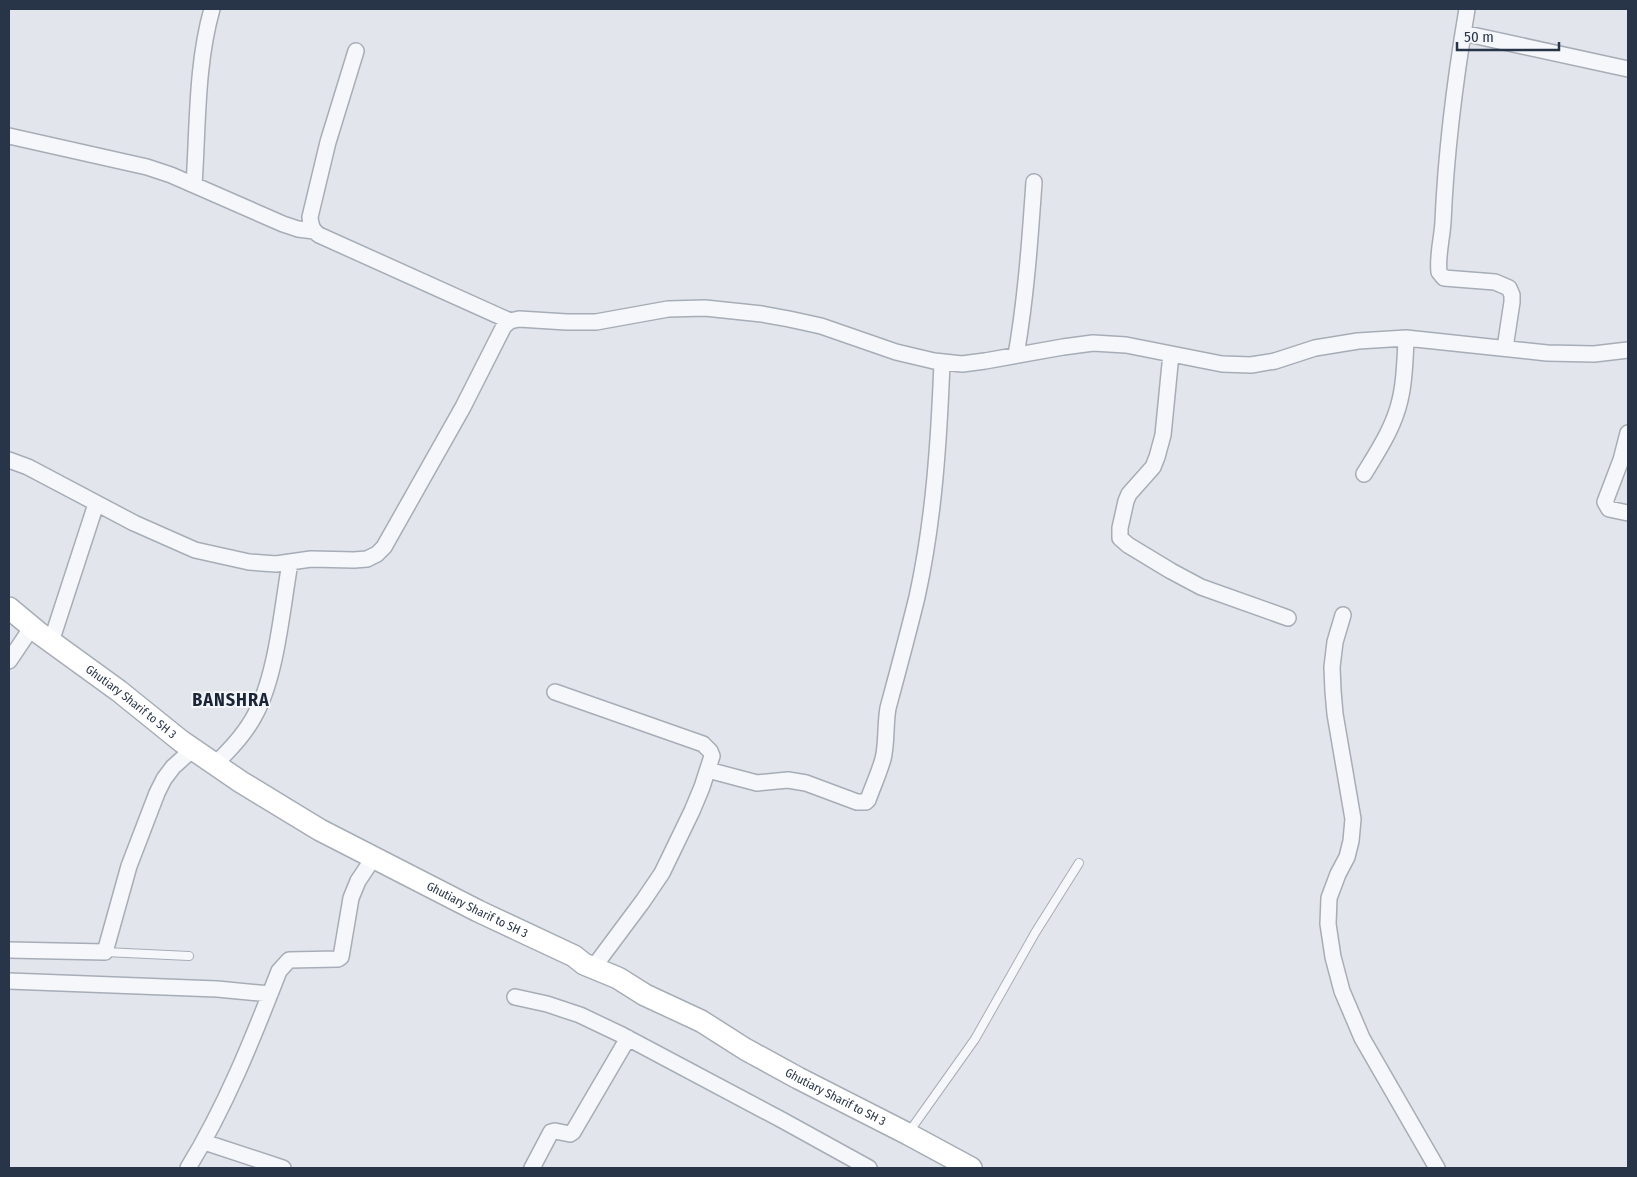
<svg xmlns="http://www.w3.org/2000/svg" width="1637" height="1177" viewBox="0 0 1637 1177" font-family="'Fira Sans Condensed',sans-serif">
<rect width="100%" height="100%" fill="#e2e6ec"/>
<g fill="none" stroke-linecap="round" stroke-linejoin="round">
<defs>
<path id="service" d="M105 952 189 956
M909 1132 975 1039 1035 933 1079 863"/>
<path id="minor" d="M1467 9C1455 80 1446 150 1443 222 1442 239 1437 256 1439 272L1444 278 1495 282 1509 288 1512 295V302L1505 348
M1463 33 1628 69
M356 51 328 142 310 217C311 226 312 230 319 235L510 321
M9 136 147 167 171 175 283 224 298 229 314 231
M194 185C198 127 196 65 212 9
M1171 354 1163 435 1157 457 1153 467 1129 494 1126 501 1120 528V538L1128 545 1171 571 1201 587 1288 618
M1016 355C1026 298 1030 240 1034 182
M1628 433 1621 460 1605 502 1609 509 1628 513
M9 460 28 467 134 523 195 550 249 562 276 564 311 559 354 560 367 559 377 554 384 547 463 407 504 326 510 321 519 319 567 322H596L668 309 705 308 762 314 789 319 821 326 896 352 934 361 962 364 985 361 1063 347 1093 343 1126 345 1222 364 1251 365 1275 361 1315 348 1358 341 1406 338 1547 353 1594 354 1628 350
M1364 474C1378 451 1394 427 1400 400 1405 380 1405 359 1406 338
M1343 615 1335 642 1332 667 1333 691 1335 714 1353 819 1351 841 1347 857 1338 874 1329 898 1328 924 1333 957 1342 991 1362 1038 1437 1168
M51 642 96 504
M9 661 32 627
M555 692 703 744 710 751 712 756 702 787 692 811 662 873 643 901 593 968
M215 764C231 749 246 733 256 713 277 673 282 608 290 563
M708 770 757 783 788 780 806 783 857 802H866L868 800C873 786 879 773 883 759 887 743 885 725 888 708 898 671 908 634 917 597 934 520 939 440 942 362
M9 950 105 952 129 866 157 793 164 779 173 767 193 749
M9 981 217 989 270 994
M515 997 547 1004 580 1015 622 1035 782 1120 869 1168
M204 1142 283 1168
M188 1168C226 1106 253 1038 279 971L289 960 338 959 341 957 351 898 358 881 374 857
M532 1168 551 1132 555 1131 570 1134 573 1132 628 1038"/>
<g id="secondary">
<path id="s1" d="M9 608 39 633 119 691 181 741 241 782 320 830 478 911 574 956 584 964 618 978 645 995 701 1021 745 1049 798 1078 908 1134 971 1168"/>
</g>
</defs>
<use href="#service" stroke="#a6adb7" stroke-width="10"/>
<use href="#minor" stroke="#a6adb7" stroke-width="18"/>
<use href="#secondary" stroke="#a6adb7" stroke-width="24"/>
<use href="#service" stroke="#f6f7fa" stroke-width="8"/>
<use href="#minor" stroke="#f6f7fa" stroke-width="15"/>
<use href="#secondary" stroke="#fff" stroke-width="21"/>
</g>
<g text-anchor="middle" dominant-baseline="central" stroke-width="4" stroke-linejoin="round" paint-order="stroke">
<g font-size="12" fill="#283447" stroke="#f3f5f9">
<text stroke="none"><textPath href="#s1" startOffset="154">Ghutiary Sharif to SH 3</textPath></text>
<text stroke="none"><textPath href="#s1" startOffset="559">Ghutiary Sharif to SH 3</textPath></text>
<text stroke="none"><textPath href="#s1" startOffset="964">Ghutiary Sharif to SH 3</textPath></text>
</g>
<g font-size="18" font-weight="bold" letter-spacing="1" fill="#1a2537" stroke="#f3f5f9">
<text x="231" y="700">BANSHRA</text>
</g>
</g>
<rect width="1637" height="1177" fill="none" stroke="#283447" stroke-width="20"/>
<path d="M1457 42v8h102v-8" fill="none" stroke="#283447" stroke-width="2.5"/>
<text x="1464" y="42" font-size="15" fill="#283447" stroke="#f3f5f9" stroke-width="4" paint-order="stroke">50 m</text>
</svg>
